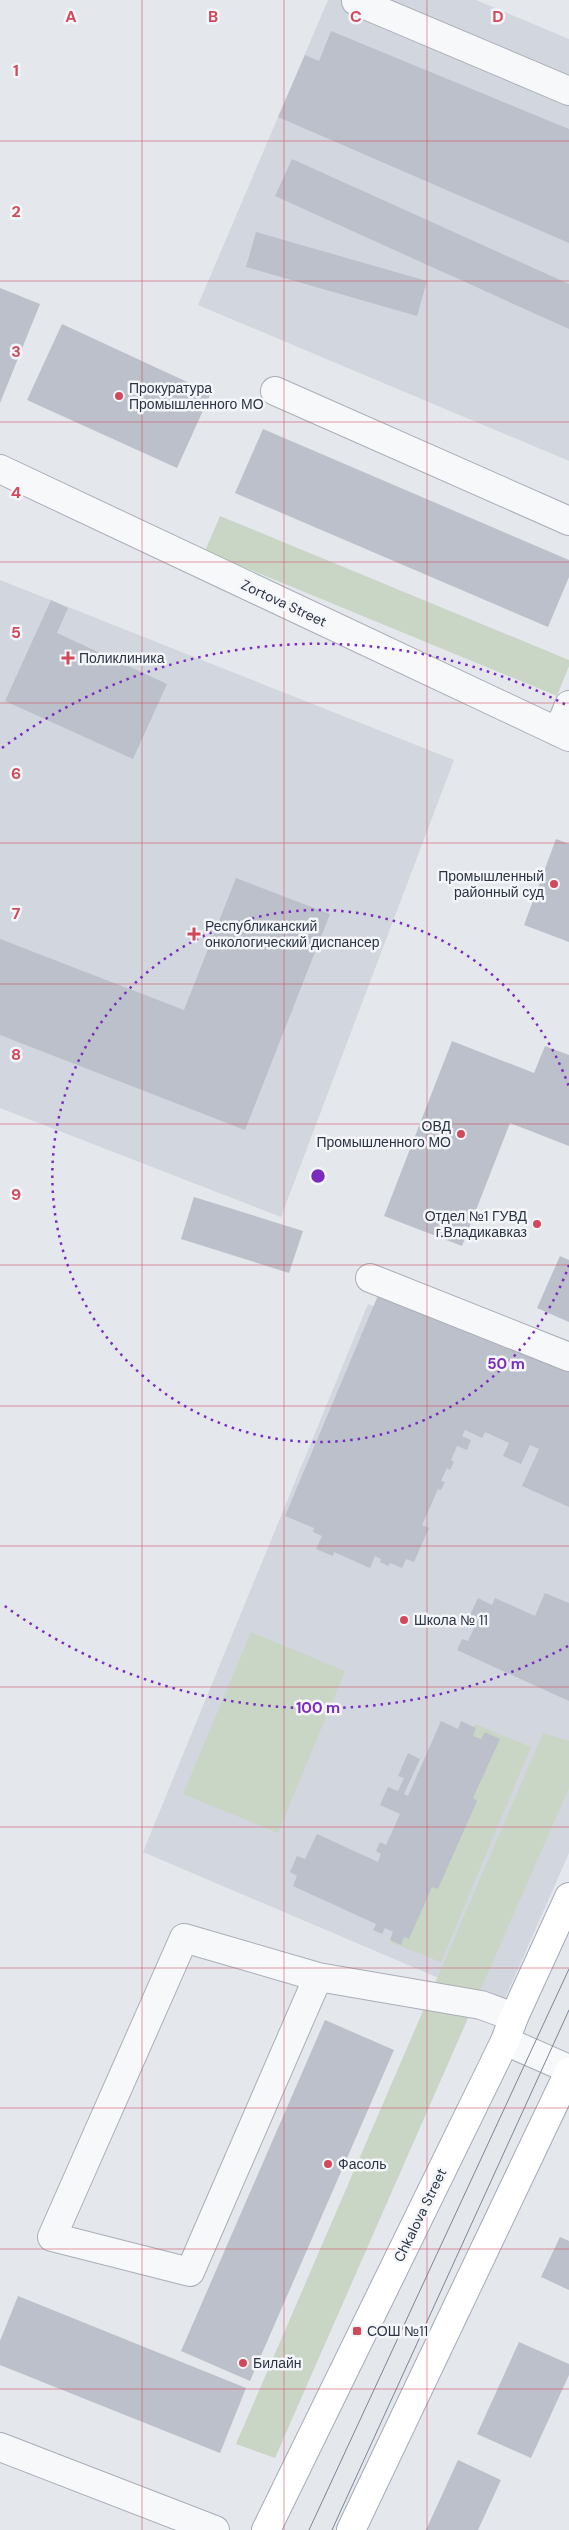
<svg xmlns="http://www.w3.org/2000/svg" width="569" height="2530" viewBox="0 0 569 2530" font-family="'DM Sans',sans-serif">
<rect width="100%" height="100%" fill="#e4e7ec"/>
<path fill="#d2d6de" d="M328 0H476L569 39V461L198 305Z
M0 580 454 760 281 1217 0 1108Z
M368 1304 569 1388V1853L502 2005 143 1852Z"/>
<path fill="#c9d6c5" d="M220 516 569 660V666L557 696 205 551Z
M251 1632 345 1671 278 1833 183 1794Z
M475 1724 531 1747 441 1962 390 1942Z
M543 1733 569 1741V1788L275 2458 236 2444Z"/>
<path fill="#bbc0ca" d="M331 31 569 129V243L278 117 305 55 319 61Z
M292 159 569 284V329L275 196Z
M256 232 427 281 417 316 246 267Z
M0 288 40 304 0 403Z
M62 324 211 393 177 468 27 400Z
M263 429 569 560V577L548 627 235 493Z
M51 600 68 608 57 633 167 684 133 759 5 701Z
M556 839 569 844V942L524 925Z
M236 878 330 914 245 1130 0 1035V939L184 1010Z
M452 1041 534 1073 545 1046 569 1055V1146L510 1123 462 1246 384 1216Z
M194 1197 303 1231 289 1273 181 1239Z
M560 1256 569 1260V1322L537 1308Z
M382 1286 569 1367V1507L522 1486 539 1449 530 1445 521 1464 503 1456 509 1443 485 1432 482 1438 465 1430 462 1436 471 1440 467 1450 457 1446 451 1460 454 1462 450 1470 447 1468 441 1481 445 1482 441 1490 438 1489 422 1525 429 1528 414 1562 406 1559 402 1568 390 1563 388 1566 380 1562 381 1559 375 1556 370 1568 334 1552 333 1556 316 1549 322 1536 313 1532 314 1528 285 1516Z
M545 1593 569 1603V1701L457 1650 462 1639 468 1641 478 1619 470 1615 478 1598 492 1605 495 1598 535 1616Z
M441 1721 458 1729 461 1721 476 1728 473 1736 481 1739 485 1732 500 1739 473 1798 477 1801 438 1889 432 1887 409 1939 404 1937 401 1945 390 1940 393 1932 385 1928 382 1934 373 1930 376 1924 293 1886 297 1876 290 1872 297 1856 305 1859 317 1834 378 1862 381 1854 376 1851 380 1842 386 1845 400 1814 380 1805 388 1787 398 1791 404 1778 398 1776 408 1753 420 1759 404 1794 408 1796Z
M325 2020 394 2050 250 2381 181 2351Z
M560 2237 569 2241V2290L541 2277Z
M18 2296 246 2388 220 2453 0 2365V2341Z
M519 2342 569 2364V2375L531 2458 477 2434Z
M458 2460 501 2480 478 2530H426Z"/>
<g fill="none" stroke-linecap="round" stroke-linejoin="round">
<defs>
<path id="minor" d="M356 1 569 91
M275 391 569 521
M0 469 569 737
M558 732 569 705
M370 1278 569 1357
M318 1977 190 2272 52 2237 184 1938 318 1977 481 2005 514 2017
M505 2041 569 2069
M0 2447 215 2530"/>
<path id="major" d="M266 2530 505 2041 514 2017 569 1897
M351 2530 569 2072"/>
</defs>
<use href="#minor" stroke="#a9aeb7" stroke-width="30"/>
<use href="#major" stroke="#a3abb8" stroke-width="30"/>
<use href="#minor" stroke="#f7f8fa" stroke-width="28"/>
<use href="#major" stroke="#fff" stroke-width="28"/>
<path stroke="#7d8696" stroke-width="1" d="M309 2530 569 1969
M332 2530 569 2010"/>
</g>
<path fill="none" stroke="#d1495b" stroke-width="1" stroke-opacity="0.55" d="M142 0V2530M284 0V2530M427 0V2530M0 141H569M0 281H569M0 422H569M0 562H569M0 703H569M0 843H569M0 984H569M0 1124H569M0 1265H569M0 1406H569M0 1546H569M0 1687H569M0 1827H569M0 1968H569M0 2108H569M0 2249H569M0 2389H569"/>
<g fill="none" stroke="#7b2cbf" stroke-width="2.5" stroke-dasharray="2.5 5">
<path d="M569 1265A266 266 0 1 1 569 1087"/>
<path d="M568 1646A532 532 0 0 1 2 1604M2 748A532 532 0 0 1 568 706"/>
</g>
<g fill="#d1495b" stroke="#f4f6f9" stroke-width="2">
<circle cx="119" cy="396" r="5"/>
<path d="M65.5 650.5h5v5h5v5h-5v5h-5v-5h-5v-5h5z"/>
<circle cx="554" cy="884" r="5"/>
<path d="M191.5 926.5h5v5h5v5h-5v5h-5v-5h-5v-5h5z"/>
<circle cx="461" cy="1134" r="5"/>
<circle cx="537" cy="1224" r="5"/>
<circle cx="404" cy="1620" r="5"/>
<circle cx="328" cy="2164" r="5"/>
<rect x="352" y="2326" width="10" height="10" rx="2.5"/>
<circle cx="243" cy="2363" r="5"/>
</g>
<g text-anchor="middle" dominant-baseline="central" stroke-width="5" stroke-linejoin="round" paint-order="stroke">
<g font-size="14" fill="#2b3445" stroke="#f4f6f9" text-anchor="start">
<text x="129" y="388">Прокуратура<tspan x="129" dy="16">Промышленного МО</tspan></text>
<text x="79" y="658">Поликлиника</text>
<text x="544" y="876" text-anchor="end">Промышленный<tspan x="544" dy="16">районный суд</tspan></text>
<text x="205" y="926">Республиканский<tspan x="205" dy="16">онкологический диспансер</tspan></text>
<text x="451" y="1126" text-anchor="end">ОВД<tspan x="451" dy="16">Промышленного МО</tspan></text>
<text x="527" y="1216" text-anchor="end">Отдел №1 ГУВД<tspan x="527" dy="16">г.Владикавказ</tspan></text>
<text x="414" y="1620">Школа № 11</text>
<text x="338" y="2164">Фасоль</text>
<text x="367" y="2331">СОШ №11</text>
<text x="253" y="2363">Билайн</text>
</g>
<g font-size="14" fill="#2b3445" stroke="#f4f6f9">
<text transform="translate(284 603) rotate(25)">Zortova Street</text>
<text transform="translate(420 2215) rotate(-64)">Chkalova Street</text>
</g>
</g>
<g font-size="16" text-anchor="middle" font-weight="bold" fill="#d1495b" stroke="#f4f6f9" stroke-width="5" stroke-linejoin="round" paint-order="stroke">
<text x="71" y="22">A</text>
<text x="213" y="22">B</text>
<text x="356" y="22">C</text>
<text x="498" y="22">D</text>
<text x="16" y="76">1</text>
<text x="16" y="217">2</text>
<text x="16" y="357">3</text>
<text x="16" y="498">4</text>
<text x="16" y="638">5</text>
<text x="16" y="779">6</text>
<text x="16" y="919">7</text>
<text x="16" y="1060">8</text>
<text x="16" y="1200">9</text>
</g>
<circle cx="318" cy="1176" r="8" fill="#7b2cbf" stroke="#f4f6f9" stroke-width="2.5"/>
<g font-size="15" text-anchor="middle" font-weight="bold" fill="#7b2cbf" stroke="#f4f6f9" stroke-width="5" stroke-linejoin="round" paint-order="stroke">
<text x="506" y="1369">50 m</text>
<text x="318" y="1713">100 m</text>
</g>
</svg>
